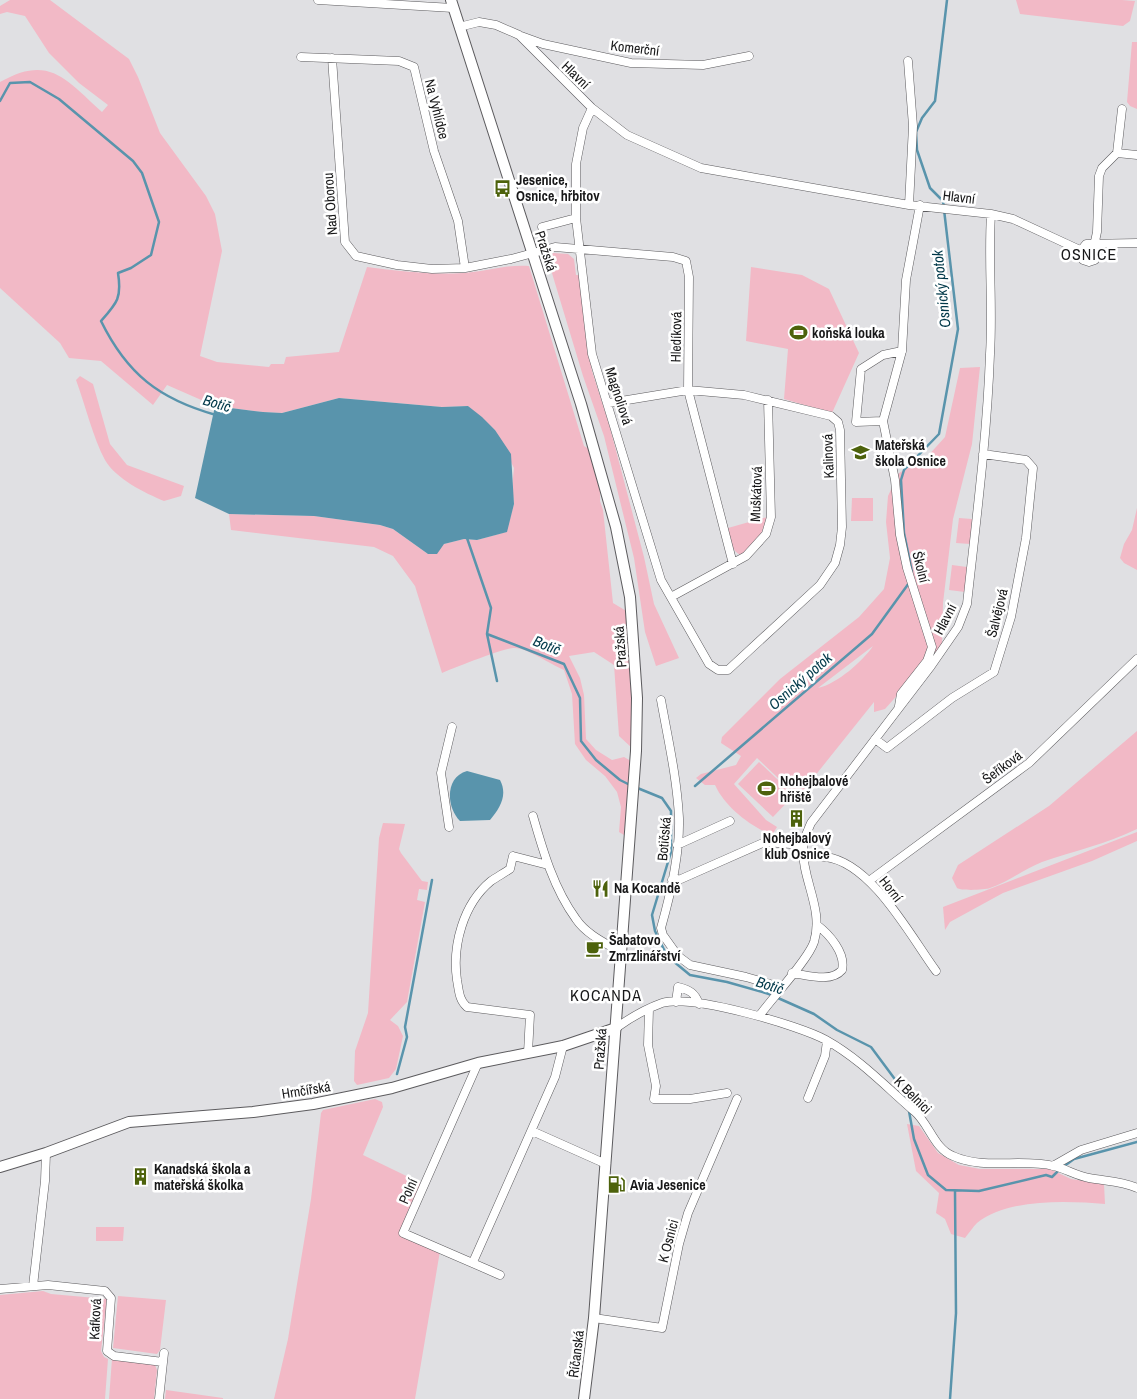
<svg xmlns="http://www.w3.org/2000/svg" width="1137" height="1399" viewBox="0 0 1137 1399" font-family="'Archivo Narrow',sans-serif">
<rect width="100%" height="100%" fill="#e0e0e3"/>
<path fill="#f2b9c6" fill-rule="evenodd" d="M10 0H50L129 59 138 77 160 133 206 196 215 214 222 251 200 356 217 362 269 367 271 364H284L286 357 339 352 367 267C399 271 431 275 463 273 485 272 506 264 529 266L584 446 589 449 600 478V501L603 510 613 603 628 612 632 670V748L619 736 614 665 594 652 569 656 580 678 584 695 586 739 596 750 612 760 624 757 631 761 624 835 619 832 621 807 617 792 605 776 586 760 575 744 572 694 564 670C550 664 527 648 515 648 506 647 454 668 442 673L415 586 393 556 374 547 231 530 229 514 314 516 380 525 393 529 428 554 444 544 464 539 477 540 506 532 514 504 512 488 514 468 495 430 468 406 442 407 339 398 282 413 263 412 215 406 167 385 153 405 101 361 69 358 60 343 0 288V82C49 54 66 79 102 112L108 105 79 83 49 53 25 16 7 12 0 14V6Z
M1016 0H1122L1135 1 1130 21 1123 26 1020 14Z
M1132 42H1137V109L1130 106 1127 102Z
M553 253 568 254 574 259 576 275H579L592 371 609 424 644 557 654 604 679 658 656 666 645 632 634 558 604 436 583 376 548 260Z
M751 267 802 275 829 289 859 353 832 413 784 399 788 349 746 341Z
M980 367 972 444 953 519 943 603 942 645 885 709 874 712V702L798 797 757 758 734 784 766 820 777 827 772 835C750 826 725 807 715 785H705L696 778 701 774 736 765 741 756 721 743 722 737 780 679 859 617 884 589 890 558 886 522 888 496 899 473 926 458 945 437 960 368ZM873 646C863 661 837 684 818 688Z
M80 376 93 384 110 444 127 465 184 486 181 496 164 501C145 493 116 479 105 460 93 438 85 404 76 380Z
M852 498H873V521H851Z
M1137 508V570L1124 563 1120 558 1124 544 1132 530Z
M767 517 759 540 742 555C731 553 730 538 728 528Z
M959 518 972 519 970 544 956 543Z
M952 565 967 567 965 592 949 590Z
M1137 731V829C1106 844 1074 851 1042 862 1024 869 1008 882 990 888 985 890 961 891 957 888L952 878 958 865 1049 806Z
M759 762 794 795 773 817 738 784Z
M383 823 405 824 399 849 401 853 422 881 428 882 427 890 419 889 417 900 425 902 407 1002 390 1020 398 1026 403 1036 396 1069 389 1078 357 1085 354 1081 355 1051 368 1013 379 838Z
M1137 832V841L1092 861 1003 893 950 922 945 930 943 907Z
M375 1099 382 1102 383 1107 363 1155 423 1184 402 1229 440 1251 415 1399H274L288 1339 311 1199 321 1113 323 1110Z
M907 1124 919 1126 938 1153 959 1165 980 1169H1050L1071 1179 1104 1184 1105 1204C1068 1201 1008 1198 977 1223 973 1227 969 1233 965 1238L951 1234 945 1219 936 1213 939 1193 916 1171Z
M96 1227H124L123 1241H96Z
M43 1291 51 1294 107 1299 101 1351 104 1357 108 1359 105 1399H0V1295Z
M118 1296 166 1300 160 1350 157 1354 113 1348Z
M112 1359 155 1365 157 1370 154 1399H109Z
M166 1390 223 1398V1399H165Z"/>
<path fill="#5994ac" d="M339 398 442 407 468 406 482 417 495 430 511 454 514 504 507 532 477 540 464 539 444 544 437 554H428L393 529 380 525 314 516 229 514 195 498 215 406 263 412 282 413Z
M467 771 500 780C508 795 500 808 490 820L460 821C446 807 445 777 467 771Z"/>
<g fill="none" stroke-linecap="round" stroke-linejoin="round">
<path stroke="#5994ac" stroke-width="2.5" d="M0 101 10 83 30 82 59 99 133 161 142 173 159 222 151 255 131 268 118 273C122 298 117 303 101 321 127 374 159 399 216 415
M467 538 491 608 487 634 564 664 580 698 581 741 596 760 620 780 630 785
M912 572 904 533 901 480 904 470 939 434 958 329 943 201 930 188 917 150 916 132 922 118 935 101 947 0
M487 634 497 681
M695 786 872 634 909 583
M635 787 662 798 671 811V852L652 915 655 931 667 956 690 975 727 982 769 994 814 1014 837 1030 871 1047 897 1082 906 1101
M397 1074 407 1037 405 1027 432 880
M909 1111 914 1139 928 1175 946 1190 979 1191 1046 1175 1052 1177 1059 1170
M1063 1167 1074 1159 1137 1142
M950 1399 956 1313 955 1191"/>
<defs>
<path id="street" d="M318 0 453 8
M459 27 479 22 496 25 519 35 592 108 627 135 701 168 909 205 991 214 1013 219 1080 250
M521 36 543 44 631 63 703 65 749 56
M301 57 399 61 414 67 434 151 458 221 465 268
M332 58 345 242 356 256 397 265 432 269 465 268 511 259 555 247 673 257 686 261 689 277 688 390 733 564
M908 61 913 126 909 205
M592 108 583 128 576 164V218L592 354 661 580 709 664 718 670H728L820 585 835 563 840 545 842 527 840 430 838 422 831 416 744 395 688 390 609 403
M1117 153 1137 155
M542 227 576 218
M1094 246 1097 232 1099 176 1102 168 1117 153 1122 109
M1094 246 1097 251 1095 260 1089 262 1083 260 1079 253 1086 244 1137 243
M902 351 883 355 861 369 856 422 883 421 902 351 906 280 920 205
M883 421 895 480 900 535 907 568 932 647 927 661 901 694 899 706
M671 597 746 556 766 534 771 517 768 400
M661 700C668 739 677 778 679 818 680 854 671 893 661 928L663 935 678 956 690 965 746 977 780 987
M875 739 887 748 952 698 994 672 1011 617 1026 538 1033 468 1026 460 983 454
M533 816C543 851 554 889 576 919 586 934 605 943 619 951
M449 827 441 773 452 727
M677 845 730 821
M803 857C810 857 819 856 826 857 872 863 911 937 936 971
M672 880 681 879 765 842 803 845
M869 881 1029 763 1137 659
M792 973C807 975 831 983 842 970 846 953 829 934 817 925
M676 1002 678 987C690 990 695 993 699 1004
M649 1009 648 1045 656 1086 654 1099H690L727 1093
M760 1015C773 997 808 960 814 942 824 909 802 880 803 848 803 840 808 830 811 823L931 666 958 627 967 604C976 521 987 438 990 354 993 307 988 261 991 214
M616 1028C630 1018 645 1009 662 1003 692 994 798 1025 826 1040 860 1059 886 1087 914 1111 929 1123 934 1149 953 1156 984 1170 1021 1158 1054 1166 1066 1169 1077 1176 1089 1178 1105 1181 1123 1181 1137 1188
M528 1053 530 1015 467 1007C459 1000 459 991 457 980 452 946 463 904 491 881 497 877 504 873 510 869L513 856 548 865
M478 1063 403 1233 500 1275
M808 1098 825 1056 827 1041
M532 1131 606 1164
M1053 1166 1081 1150 1137 1133
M473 1262 555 1077 563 1046
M33 1286 45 1181 46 1153
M0 1289 48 1285 105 1291 111 1298 107 1351 114 1356 163 1362
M594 1318 662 1328 679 1244 688 1213 737 1099
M159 1399 164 1353"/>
<path id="secondary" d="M451 0 581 404 616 527 630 597 637 698 636 751 594 1318 584 1399
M0 1167 46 1153 129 1122 253 1112 313 1104 392 1088 478 1063 563 1046 616 1028"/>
</defs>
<use href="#street" stroke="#5c5b5e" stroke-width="9"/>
<use href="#secondary" stroke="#5c5b5e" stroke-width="12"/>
<use href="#street" stroke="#fff" stroke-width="8"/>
<use href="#secondary" stroke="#fff" stroke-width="10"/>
</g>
<defs>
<symbol id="bus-bare" viewBox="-9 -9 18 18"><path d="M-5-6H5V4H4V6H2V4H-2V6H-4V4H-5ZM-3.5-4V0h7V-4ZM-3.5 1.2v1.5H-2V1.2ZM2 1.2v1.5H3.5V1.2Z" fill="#4d620c" stroke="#fff" stroke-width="2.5" paint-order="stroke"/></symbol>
<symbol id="stadium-bare" viewBox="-9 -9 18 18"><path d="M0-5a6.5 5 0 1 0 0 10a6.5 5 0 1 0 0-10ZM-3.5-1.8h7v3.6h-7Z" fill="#4d620c" stroke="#fff" stroke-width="2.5" paint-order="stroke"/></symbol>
<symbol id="school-bare" viewBox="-9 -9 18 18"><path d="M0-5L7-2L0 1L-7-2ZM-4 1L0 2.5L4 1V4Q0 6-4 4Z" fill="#4d620c" stroke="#fff" stroke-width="2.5" paint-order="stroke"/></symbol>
<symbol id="building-bare" viewBox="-9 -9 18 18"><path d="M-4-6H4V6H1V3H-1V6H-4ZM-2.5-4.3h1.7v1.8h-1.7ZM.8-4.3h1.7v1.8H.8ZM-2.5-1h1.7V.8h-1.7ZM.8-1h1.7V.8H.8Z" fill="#4d620c" stroke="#fff" stroke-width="2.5" paint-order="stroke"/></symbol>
<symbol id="restaurant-bare" viewBox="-9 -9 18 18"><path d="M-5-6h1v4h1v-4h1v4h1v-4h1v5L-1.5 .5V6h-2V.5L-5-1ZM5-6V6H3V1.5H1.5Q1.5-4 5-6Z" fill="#4d620c" stroke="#fff" stroke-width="2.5" paint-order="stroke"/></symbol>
<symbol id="cafe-bare" viewBox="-9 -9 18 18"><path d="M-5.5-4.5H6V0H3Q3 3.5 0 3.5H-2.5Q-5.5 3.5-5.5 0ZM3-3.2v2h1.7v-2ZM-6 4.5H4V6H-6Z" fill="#4d620c" stroke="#fff" stroke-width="2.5" paint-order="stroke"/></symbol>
<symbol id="fuel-bare" viewBox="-9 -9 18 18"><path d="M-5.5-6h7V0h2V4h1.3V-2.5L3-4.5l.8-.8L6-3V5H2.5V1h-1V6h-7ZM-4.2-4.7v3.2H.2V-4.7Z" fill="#4d620c" stroke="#fff" stroke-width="2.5" paint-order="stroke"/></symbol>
</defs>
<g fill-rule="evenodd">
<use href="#bus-bare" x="490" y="176" width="25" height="25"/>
<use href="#stadium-bare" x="786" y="320" width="25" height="25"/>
<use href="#school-bare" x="848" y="440" width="25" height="25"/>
<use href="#stadium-bare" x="754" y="776" width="25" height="25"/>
<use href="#building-bare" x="784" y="806" width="25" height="25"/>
<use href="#restaurant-bare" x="588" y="876" width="25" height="25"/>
<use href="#cafe-bare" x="582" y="936" width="25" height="25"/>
<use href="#building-bare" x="128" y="1164" width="25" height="25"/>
<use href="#fuel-bare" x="604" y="1172" width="25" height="25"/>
</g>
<g text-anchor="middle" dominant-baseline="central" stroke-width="5" stroke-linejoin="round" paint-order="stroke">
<g font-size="14" fill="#181819" stroke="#fff">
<text transform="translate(635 48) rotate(7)">Komerční</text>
<text transform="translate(576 75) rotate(44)">Hlavní</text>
<text transform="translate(437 109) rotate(76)">Na Vyhlídce</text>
<text transform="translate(959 197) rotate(7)">Hlavní</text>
<text transform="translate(330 204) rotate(-94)">Nad Oborou</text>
<text transform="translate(546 251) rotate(72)">Pražská</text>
<text transform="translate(676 337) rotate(-89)">Hledíková</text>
<text transform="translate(619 396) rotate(72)">Magnoliová</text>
<text transform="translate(828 456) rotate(-92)">Kalinová</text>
<text transform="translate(756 494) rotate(-88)">Muškátová</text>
<text transform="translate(921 567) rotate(76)">Školní</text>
<text transform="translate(997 613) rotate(-76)">Šalvějová</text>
<text transform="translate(945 619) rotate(-62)">Hlavní</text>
<text transform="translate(620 647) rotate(-94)">Pražská</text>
<text transform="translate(1002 767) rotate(-37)">Šeříková</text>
<text transform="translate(664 839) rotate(-85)">Botičská</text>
<text transform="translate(891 889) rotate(52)">Horní</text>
<text transform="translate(600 1049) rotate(-86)">Pražská</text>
<text transform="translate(306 1090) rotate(-9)">Hrnčířská</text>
<text transform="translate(913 1095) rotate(45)">K Belnici</text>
<text transform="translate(408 1191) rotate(-66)">Polní</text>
<text transform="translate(668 1241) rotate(-75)">K Osnici</text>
<text transform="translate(95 1319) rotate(-87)">Kafková</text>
<text transform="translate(576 1354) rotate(-83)">Říčanská</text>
</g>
<g font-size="14" font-weight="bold" fill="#181819" stroke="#fff" text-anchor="start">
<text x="516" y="180">Jesenice,<tspan x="516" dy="16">Osnice, hřbitov</tspan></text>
<text x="812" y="333">koňská louka</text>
<text x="875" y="445">Mateřská<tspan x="875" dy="16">škola Osnice</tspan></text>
<text x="780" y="781">Nohejbalové<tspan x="780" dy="16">hřiště</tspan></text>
<text x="797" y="838" text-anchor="middle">Nohejbalový<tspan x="797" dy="16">klub Osnice</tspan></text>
<text x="614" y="888">Na Kocandě</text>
<text x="609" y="940">Šabatovo<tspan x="609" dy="16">Zmrzlinářství</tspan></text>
<text x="154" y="1169">Kanadská škola a<tspan x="154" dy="16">mateřská školka</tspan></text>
<text x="630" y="1185">Avia Jesenice</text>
</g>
<g font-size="15" font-style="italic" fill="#003849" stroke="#fff">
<text transform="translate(941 289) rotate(-96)">Osnický potok</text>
<text transform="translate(217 403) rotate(17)">Botič</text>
<text transform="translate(547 645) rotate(22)">Botič</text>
<text transform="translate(800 681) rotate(-41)">Osnický potok</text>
<text transform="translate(770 985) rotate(18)">Botič</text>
</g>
<g font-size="16" letter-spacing="1" fill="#181819" stroke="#fff">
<text x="1089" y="254">OSNICE</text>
<text x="606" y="995">KOCANDA</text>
</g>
</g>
</svg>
